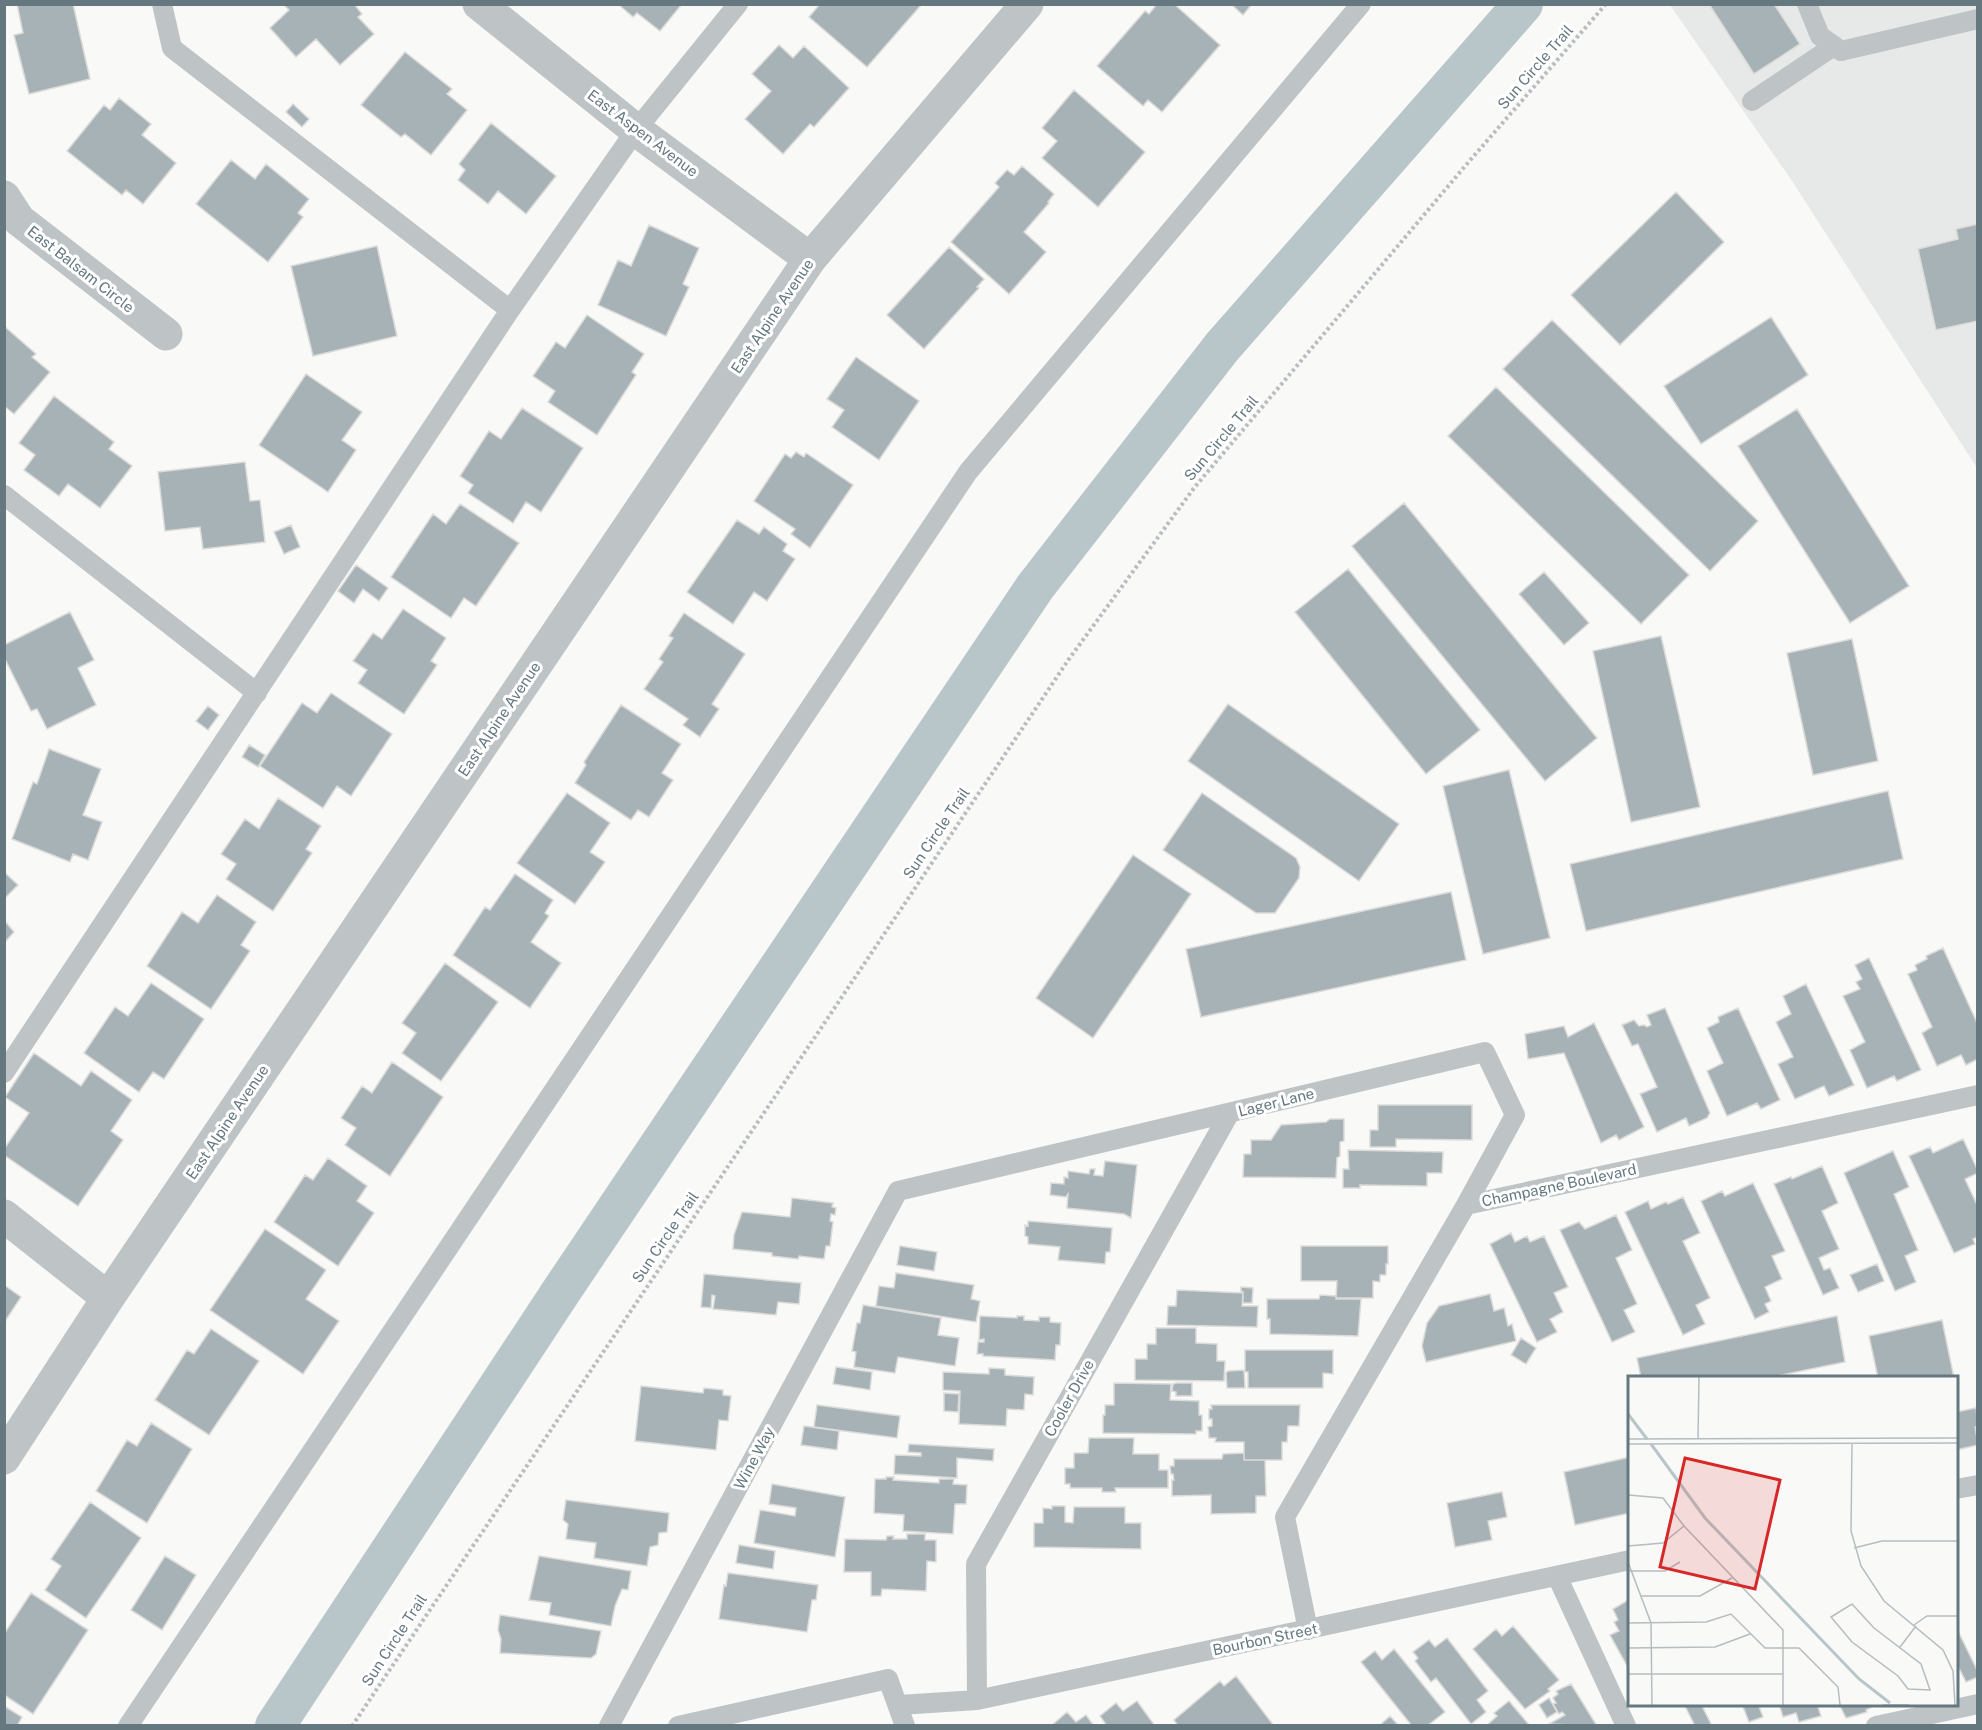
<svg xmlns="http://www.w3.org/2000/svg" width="1982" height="1730" viewBox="0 0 1982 1730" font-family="'Public Sans',sans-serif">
<rect width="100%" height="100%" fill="#f9f9f7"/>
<path fill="#e7e9e8" d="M1670 5H1977V468L1792 181Z"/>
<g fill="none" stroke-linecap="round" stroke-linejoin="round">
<path stroke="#b8c6c9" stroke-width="40" d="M275 1726 562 1290 1035 587 1222 347 1523 4"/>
</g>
<path fill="#a7b2b6" stroke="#dbdbd9" stroke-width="1.5" d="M17 4H73L90 79 29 94 14 35 23 33Z
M283 4H354L362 14 358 17 374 34 340 65 316 39 296 57 270 28 289 10Z
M618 4H682L660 31 637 13 633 17Z
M820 4H922L867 67 809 17Z
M1157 4H1174L1220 45 1162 112 1148 100 1143 106 1097 66 1145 11 1149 14Z
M1231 4H1252L1243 15Z
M1709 4H1774L1800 44 1754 74Z
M779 45 793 58 804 46 849 88 814 127 810 124 783 154 745 119 771 91 752 74Z
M405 52 452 89 447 94 467 110 431 155 405 134 401 137 361 105Z
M1074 90 1145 152 1098 207 1042 158 1057 141 1042 128Z
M119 98 151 124 142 135 176 163 143 204 126 190 122 195 67 151 104 105 110 110Z
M293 104 309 119 302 127 286 112Z
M491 123 556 176 526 214 498 191 488 204 458 180 465 170 459 164Z
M231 160 255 179 266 164 309 199 298 213 303 217 268 262 196 204Z
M1022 166 1054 194 1048 202 1049 203 1024 232 1046 252 1009 294 951 242 999 187 995 183 1007 170 1014 175Z
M1676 192 1724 242 1620 345 1571 295Z
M1978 224V321L1936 330 1918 249 1958 239 1956 229Z
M649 225 699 248 683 284 689 287 666 336 598 305 618 260 631 266Z
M377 246 397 336 313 356 291 266Z
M949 247 984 279 977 287 979 288 924 349 887 315Z
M587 315 644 354 632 372 636 375 597 435 548 402 555 391 533 376 556 342 565 348Z
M1771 317 1808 375 1701 444 1664 386Z
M1552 320 1758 521 1710 571 1503 369Z
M4 326 36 354 32 357 50 372 14 414 4 406Z
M856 357 919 401 879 460 832 427 844 410 827 399Z
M306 374 362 412 342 440 356 450 328 492 259 445Z
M1496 387 1689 575 1641 624 1448 436Z
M54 396 114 442 109 449 132 466 100 508 68 484 59 496 24 470 35 455 19 443Z
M522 408 583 448 541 512 526 502 513 523 468 493 473 485 460 476 489 431 501 439Z
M1797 409 1909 586 1850 623 1738 446Z
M796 452 804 457 806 453 853 485 810 548 791 534 795 529 754 501 785 454 791 458Z
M245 462 250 501 260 500 265 542 203 549 200 527 165 531 158 472Z
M1404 503 1597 738 1545 781 1352 546Z
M460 504 519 543 476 606 464 598 451 618 391 577 433 514 446 524Z
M737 520 759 534 764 527 787 544 783 551 795 559 767 601 754 592 733 624 687 592Z
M291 525 300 547 284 554 274 532Z
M356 565 388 588 379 601 363 589 354 603 338 591Z
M1348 569 1480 730 1426 774 1295 612Z
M1544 572 1589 623 1564 645 1519 594Z
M403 609 446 638 431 661 437 665 404 714 358 683 367 670 353 661 373 633 382 639Z
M70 612 94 660 78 668 96 705 47 729 37 709 31 711 4 657V645Z
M684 613 745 654 712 704 719 709 700 737 683 725 688 719 644 689 663 662 659 659 673 638 669 636Z
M1661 636 1700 807 1631 822 1593 651Z
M1852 639 1878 761 1813 775 1787 653Z
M331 693 392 734 351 796 337 786 323 808 260 766 302 703 317 713Z
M1228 704 1399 824 1359 881 1188 761Z
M621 705 681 744 662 773 673 780 649 817 638 810 631 820 575 783 586 765 584 762Z
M208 706 219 715 208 730 196 721Z
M249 745 265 755 258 767 242 757Z
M49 749 101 769 83 815 102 822 88 860 73 854 70 862 12 839 33 782 37 784Z
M1509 770 1550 938 1483 954 1443 786Z
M1888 791 1903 859 1586 931 1570 864Z
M567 793 610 823 590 852 605 862 575 904 517 863Z
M1202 793 1296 858 1300 867 1299 878 1275 913H1256L1163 850Z
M278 798 321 826 306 849 312 853 273 911 226 879 236 864 221 854 245 819 259 829Z
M1133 855 1191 894 1093 1038 1036 998Z
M4 872 18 885 4 899Z
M515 874 553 900 545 913 549 916 531 942 561 963 530 1008 453 955 485 907 490 910Z
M1451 892 1466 960 1201 1017 1186 949Z
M217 895 256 922 241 945 250 951 211 1009 147 966 182 912 198 923Z
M4 920 14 932 4 943Z
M1943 948 1978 1025V1059L1966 1065 1961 1055 1937 1066 1922 1033 1932 1027 1908 974 1917 970 1915 965 1927 959 1926 956Z
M1869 958 1921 1070 1897 1081 1894 1076 1867 1088 1850 1050 1865 1042 1843 996 1860 989 1856 982 1862 979 1855 965Z
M445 963 498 1002 441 1081 402 1053 416 1033 402 1023Z
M151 983 204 1019 164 1079 153 1072 139 1092 84 1053 115 1007 128 1016Z
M1806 984 1854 1085 1829 1096 1824 1086 1795 1099 1778 1064 1793 1057 1776 1022 1791 1014 1783 996Z
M1665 1008 1710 1113 1707 1118 1689 1126 1686 1118 1657 1132 1640 1094 1657 1087 1638 1044 1632 1046 1622 1025 1634 1020 1639 1026 1644 1025 1647 1027 1651 1025 1647 1015Z
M1738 1008 1780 1100 1761 1109 1757 1103 1727 1116 1707 1071 1723 1063 1707 1028 1719 1022 1718 1017Z
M1594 1023 1644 1127 1619 1140 1616 1135 1601 1143 1564 1053 1528 1059 1525 1034 1564 1026 1568 1037Z
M34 1053 81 1086 91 1071 132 1100 111 1131 123 1140 78 1206 4 1155V1149L29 1113 5 1097Z
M392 1062 443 1097 390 1176 345 1145 356 1128 341 1118 362 1086 372 1093Z
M1378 1105H1472V1140L1396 1139V1147H1370V1130H1378Z
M1330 1119H1344V1141L1340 1142V1156L1337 1158 1336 1178 1243 1177 1244 1154H1251V1140H1271L1281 1125 1326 1122Z
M1963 1139 1978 1171V1173L1965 1179 1978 1207V1237L1973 1239 1975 1244 1954 1253 1909 1156 1930 1147 1933 1153Z
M1348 1150 1443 1152 1442 1173H1427V1186L1360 1185V1188H1343V1169H1349Z
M1893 1151 1909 1187 1894 1194 1918 1250 1905 1256 1916 1282 1895 1291 1844 1173Z
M328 1158 367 1186 357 1201 374 1213 338 1266 274 1222 305 1175 313 1180Z
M1105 1161 1137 1165 1131 1218 1124 1214 1067 1208 1068 1194 1066 1197 1050 1195 1051 1183 1064 1184V1177L1068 1178V1171L1089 1174 1090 1169H1095L1094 1175 1103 1176Z
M1822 1166 1838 1203 1822 1211 1839 1249 1819 1258 1824 1270 1830 1268 1839 1288 1823 1295 1774 1184 1791 1177 1792 1179Z
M1753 1183 1785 1251 1772 1256 1782 1279 1765 1287 1771 1301 1765 1304 1769 1312 1755 1319 1701 1201 1722 1191 1725 1196Z
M1683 1197 1700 1233 1683 1241 1710 1298 1696 1305 1705 1324 1683 1335 1625 1212 1648 1201 1651 1209 1666 1202 1668 1204Z
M792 1198 833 1203 832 1207 836 1208 835 1215 831 1214 830 1221 833 1222 830 1246H826L824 1259 799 1256 798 1259 772 1256V1253L733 1249 734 1235 742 1212 790 1217Z
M1616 1215 1632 1250 1616 1258 1637 1304 1624 1310 1635 1332 1612 1342 1560 1230 1579 1222 1585 1229Z
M1028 1221 1112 1228 1110 1252H1106L1105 1264 1058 1260 1060 1247 1028 1244V1237L1025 1236V1225L1028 1226Z
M265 1229 326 1270 306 1299 339 1321 303 1374 210 1310Z
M1511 1233 1515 1242 1527 1236 1530 1242 1544 1236 1568 1287 1554 1293 1563 1312 1550 1319 1557 1332 1537 1342 1490 1244Z
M900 1246 937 1252 934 1271 897 1265Z
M1301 1246H1388V1264H1386V1275H1380V1282L1373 1281V1298H1336L1337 1281H1301Z
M1877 1264 1884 1281 1858 1292 1850 1275Z
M896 1273 974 1285 971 1299 980 1301 976 1322 876 1306 879 1286 894 1288Z
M704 1274 801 1283 799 1304 778 1302 776 1315 713 1309 715 1296 712 1295 711 1308 701 1307Z
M4 1285 21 1297 4 1323Z
M1241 1287 1253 1288 1252 1303H1243V1292L1241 1291Z
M1177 1290 1243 1293 1242 1306H1258L1257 1327 1167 1325 1168 1306H1176Z
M1490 1294 1494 1311 1504 1308 1508 1326 1512 1324 1516 1341 1426 1362 1422 1346 1427 1323 1439 1306Z
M1320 1295 1336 1296V1299H1361L1358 1336 1270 1334V1319H1267V1299H1319Z
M863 1305 941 1318 938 1335 959 1338 955 1366 898 1357 895 1373 854 1367 856 1352 852 1351 857 1323H860Z
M980 1316 1017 1318V1316H1024V1320L1039 1321V1317H1050V1322L1061 1323 1060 1345H1056L1055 1360 983 1356V1354H977L978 1342H984V1339L979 1340Z
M1837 1316 1845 1362 1767 1378H1641L1637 1358Z
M1942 1320 1954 1378H1878L1869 1336Z
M1156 1328H1196V1343L1217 1344V1361H1225L1224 1381 1135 1380V1359H1147V1344H1156Z
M211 1329 259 1361 209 1435 155 1400 187 1350 194 1354Z
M1521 1338 1536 1348 1526 1364 1511 1355Z
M1245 1350H1333V1374L1323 1373V1388H1248V1372H1245Z
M836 1367 872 1372 870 1390 833 1384Z
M989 1368 1005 1369V1375L1034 1377 1033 1395 1025 1394 1024 1410 1007 1409 1006 1426 959 1424 960 1391 943 1390V1372L989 1374Z
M1244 1370 1245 1388H1227L1226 1373 1228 1371Z
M1114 1383 1171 1384 1170 1400 1199 1401V1415H1202V1431H1196V1434L1103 1433V1415H1105V1405H1114Z
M1176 1383H1192V1396H1176V1392L1172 1391 1173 1384Z
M641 1386 703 1393 704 1388 723 1390V1395L731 1396 728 1421 719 1420 716 1450 635 1441Z
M944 1393 959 1394 958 1412 944 1411Z
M817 1405 900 1416 897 1438 814 1427Z
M1211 1405H1300L1299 1426H1288L1287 1442H1282V1460H1244V1442H1215L1216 1438H1209L1208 1427 1212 1426V1419H1209V1409H1212Z
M1976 1408 1978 1426 1975 1427 1978 1445 1956 1450V1412Z
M151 1423 192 1449 147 1523 96 1491 127 1440 137 1446Z
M804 1426 839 1431 837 1450 801 1445Z
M1089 1438H1134L1133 1454H1159V1470H1168V1488H1115L1116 1492H1102V1488H1070V1484H1065V1468H1074V1453H1088Z
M909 1444 994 1449 993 1461 957 1458V1478L894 1474 895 1455 921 1456V1453L908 1452Z
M1244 1453V1460H1265L1266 1496H1256V1513L1211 1514V1495L1172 1496V1480H1174L1173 1474H1171L1170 1466H1174V1459H1222L1223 1454Z
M1630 1457V1513L1575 1525 1564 1472Z
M886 1477H894L893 1480 939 1483V1479H954L953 1484 967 1485 966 1504H955L953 1534 903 1531 904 1515 874 1513 875 1479H886Z
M772 1484 845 1497 835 1557 754 1543 760 1510 795 1516 796 1508 769 1504Z
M1502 1492 1507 1517 1488 1521 1492 1540 1455 1547 1447 1503Z
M566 1500 669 1513 667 1532 659 1533 658 1545 650 1547 647 1566 594 1558 596 1543 566 1539 568 1524 563 1520Z
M90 1502 141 1538 86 1618 45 1590 61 1566 51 1559Z
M1052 1506H1065V1522L1073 1523 1074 1507H1125V1523H1141V1549L1034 1547V1523H1043V1508L1052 1509Z
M907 1534H925V1540H936V1562L927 1561 926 1591 882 1589 881 1596H871V1572H844L845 1539 886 1540 887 1536H894L893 1539H907Z
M739 1545 775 1551 773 1569 736 1563Z
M165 1556 196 1575 162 1630 131 1610Z
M539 1556 631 1571 628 1590 622 1589 615 1606 611 1626 549 1615 551 1603 529 1600Z
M728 1573 818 1585 816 1600H812L807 1632 719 1619 724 1585 726 1586Z
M31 1593 88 1630 33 1714 4 1695V1634Z
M1630 1599V1671L1610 1635 1619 1631 1614 1622 1618 1620 1613 1609Z
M500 1615 601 1631 596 1654 591 1658 500 1653 501 1639 498 1630Z
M1513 1626 1559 1680 1548 1689 1550 1691 1525 1709 1473 1649 1496 1629 1502 1636Z
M1956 1627 1978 1672V1677L1966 1682 1956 1662Z
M1447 1638 1488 1691 1477 1700 1486 1712 1471 1724 1436 1678 1431 1682 1415 1661 1418 1658 1413 1652 1429 1640 1435 1647Z
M1394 1649 1445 1712 1427 1726H1412L1361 1662 1375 1651 1382 1660Z
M1236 1676 1274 1726H1178L1174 1720 1220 1681 1224 1686Z
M1571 1684 1597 1726 1549 1724 1565 1715 1562 1712 1559 1714 1553 1704 1556 1703 1553 1698 1558 1694 1556 1691Z
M1549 1698 1557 1712 1547 1718 1539 1705Z
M1137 1701 1155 1726H1107L1100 1716 1116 1703 1123 1711Z
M1509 1701 1530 1726H1486L1497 1716 1494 1713Z
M1684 1704H1701L1712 1726H1695Z
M1742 1704H1758L1763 1717 1749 1722Z
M1779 1704H1817L1821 1716 1799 1722 1796 1713 1783 1717Z
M1839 1704H1877L1866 1710 1867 1712 1846 1718Z
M4 1706 22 1717 17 1726H4Z
M1067 1712 1076 1722 1086 1715 1094 1726H1051Z
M1390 1716 1399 1726H1379Z"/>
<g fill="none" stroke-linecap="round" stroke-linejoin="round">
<path stroke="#b9bdbf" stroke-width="4" stroke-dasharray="3 3" stroke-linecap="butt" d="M352 1726 1069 659 1194 488 1466 165 1606 4"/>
<path stroke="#bec4c6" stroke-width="20" d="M162 4 172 48 510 310
M1807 4 1820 36 1841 51 1978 19
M1752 101 1834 46
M4 495 257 693
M4 1073 510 310 636 130 738 4
M1956 1489 1978 1485
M1557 1576 1626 1726
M1308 1630 1285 1517 1466 1205 1978 1095
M977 1700 976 1564 1229 1114
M899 1705 977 1700 1630 1560
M128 1726 968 472 1361 4
M609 1726 898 1191 1485 1052 1515 1115 1466 1205
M678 1726 888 1679 905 1726
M1876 1726 1978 1704"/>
<path stroke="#bec4c6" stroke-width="33" d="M479 4 636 130 810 259
M4 197 19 220 166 334
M4 1216 108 1298
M4 1458 108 1298 810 259 1027 4"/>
</g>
<g text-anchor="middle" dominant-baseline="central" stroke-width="6" stroke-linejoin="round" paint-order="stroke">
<g font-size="15" fill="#657880" stroke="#fff">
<text transform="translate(1535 67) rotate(-49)">Sun Circle Trail</text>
<text transform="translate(643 133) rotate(37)">East Aspen Avenue</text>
<text transform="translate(81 269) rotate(38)">East Balsam Circle</text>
<text transform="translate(772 316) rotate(-56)">East Alpine Avenue</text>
<text transform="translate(1221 438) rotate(-50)">Sun Circle Trail</text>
<text transform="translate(499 719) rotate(-56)">East Alpine Avenue</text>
<text transform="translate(936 833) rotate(-56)">Sun Circle Trail</text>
<text transform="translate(1276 1102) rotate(-14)">Lager Lane</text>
<text transform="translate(227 1122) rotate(-56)">East Alpine Avenue</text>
<text transform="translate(1559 1185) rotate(-12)">Champagne Boulevard</text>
<text transform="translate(665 1237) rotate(-56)">Sun Circle Trail</text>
<text transform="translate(1069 1398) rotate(-61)">Cooler Drive</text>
<text transform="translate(754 1458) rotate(-62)">Wine Way</text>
<text transform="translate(1265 1639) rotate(-12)">Bourbon Street</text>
<text transform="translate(394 1640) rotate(-57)">Sun Circle Trail</text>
</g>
</g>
<g transform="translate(1628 1376)">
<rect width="330" height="330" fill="#f9f9f7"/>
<path fill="none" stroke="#b8c6c9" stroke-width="3" d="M0 38 19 63M23 68 77 142 231 303 262 327"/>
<path fill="none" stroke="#b5bdc0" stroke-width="1.5" d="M0 63 330 62M70 63 71 1M224 67 223 155 233 190 256 225 315 274 325 295 327 329M0 68 330 67M0 119 35 122 56 150 155 254V329M0 170 35 167 56 150M226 172 254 165H330M0 186 23 247 24 329M0 195H37L52 186M13 220H72L104 202M224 228 246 252 293 288 302 314 280 313 270 300 224 266 203 241ZM0 247 78 246 103 238 137 272H171L210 311 212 329M286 249 299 240H330M272 271 288 250M0 272 87 271 122 258M0 298H155M255 329H281"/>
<path fill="#d62828" fill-opacity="0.15" stroke="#d62828" stroke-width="3" d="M57 82 152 104 127 213 32 191Z"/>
<rect width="330" height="330" fill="none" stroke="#657880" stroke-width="3"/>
</g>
<rect width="1982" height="1730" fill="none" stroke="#657880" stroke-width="12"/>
</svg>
